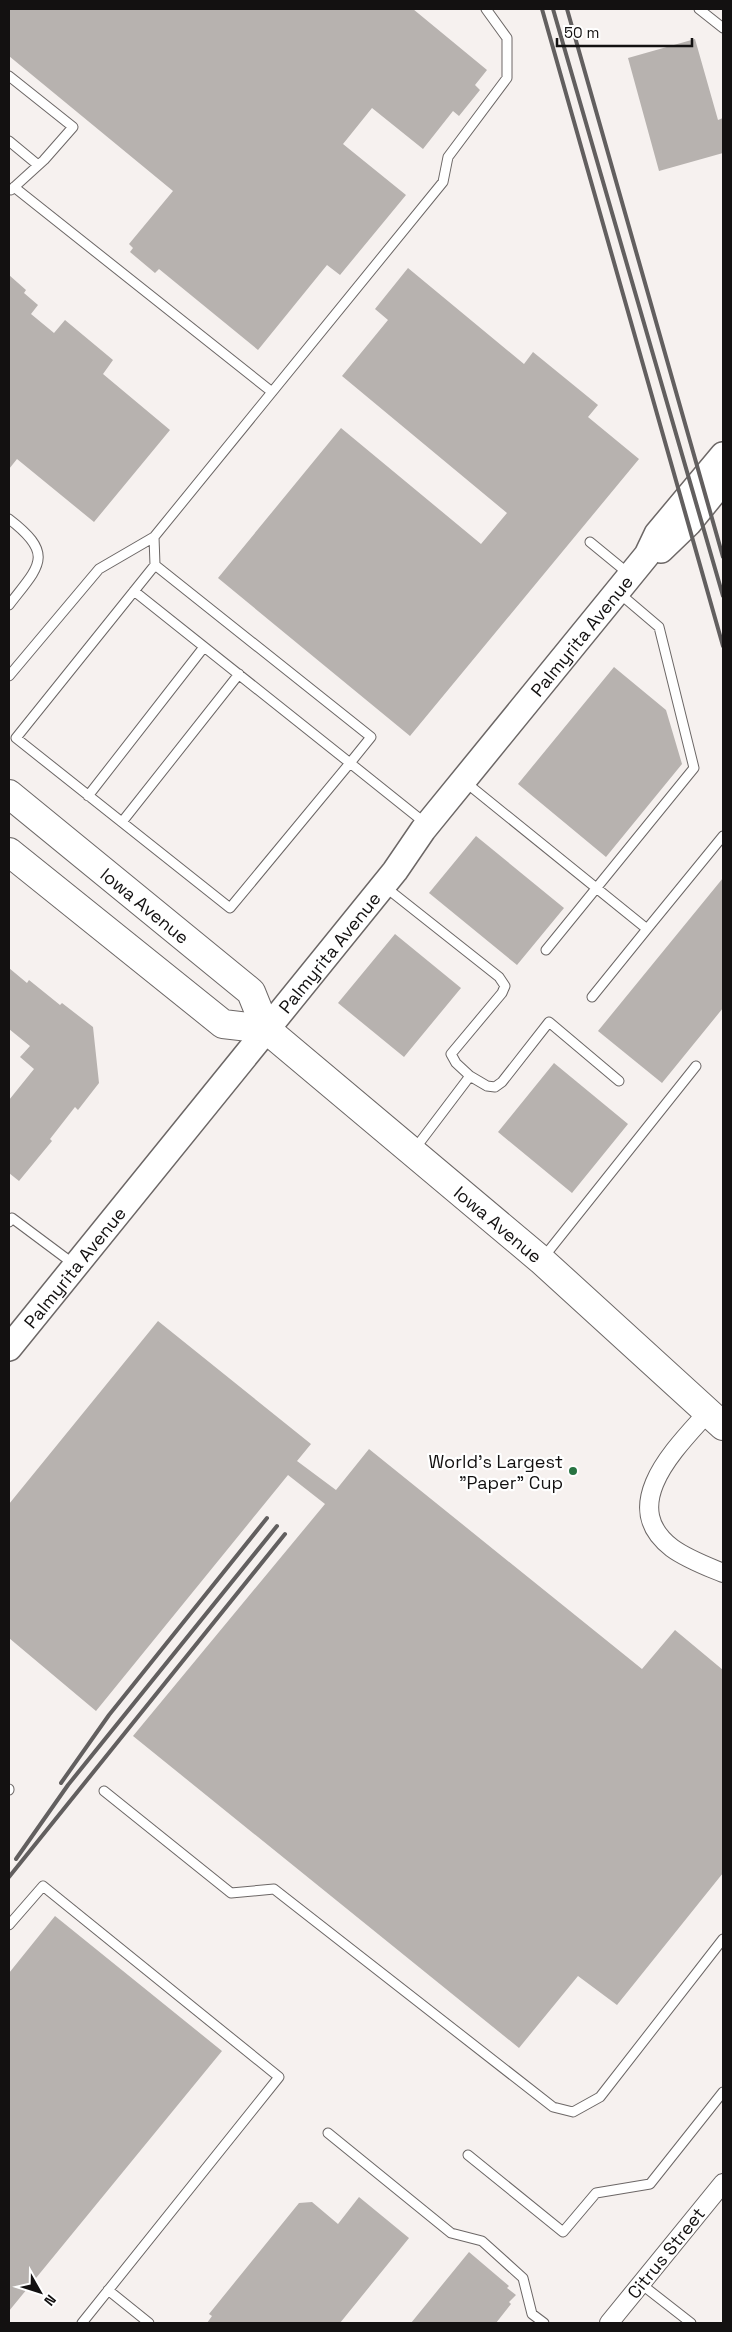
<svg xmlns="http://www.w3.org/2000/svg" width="732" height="2332" viewBox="0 0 732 2332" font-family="'Space Grotesk',sans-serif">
<rect width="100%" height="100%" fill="#f6f1ef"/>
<path fill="#b7b2af" d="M9 9H413L487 70 475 85 480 90 459 116 453 111 423 149 372 108 343 144 406 195 340 275 327 265 258 350 159 269 155 273 130 252 133 248 129 244 173 191 9 56Z
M695 39 718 120 723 118V153L659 171 628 58Z
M408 268 524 364 533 352 598 405 588 417 639 459 410 736 218 578 341 428 481 544 507 513 342 376 388 320 375 309Z
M9 275 26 290 24 293 38 305 31 314 54 333 65 320 113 360 103 374 170 430 94 522 17 459 9 469Z
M614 667 666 710 682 764 606 857 518 784Z
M476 836 564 908 517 965 429 893Z
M723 878V1008L662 1083 598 1031Z
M395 934 461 988 404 1057 338 1003Z
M9 968 27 983 29 980 60 1005 62 1003 93 1027 99 1083 78 1110 75 1107 50 1139 52 1141 19 1181 9 1173V1100L34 1069 20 1057 30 1046 9 1029Z
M554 1063 628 1124 572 1193 498 1132Z
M158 1321 311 1444 297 1461 336 1490 369 1449 642 1669 675 1630 723 1670V1873L617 2005 578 1976 519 2048 133 1736 325 1504 288 1475 96 1711 9 1638V1504Z
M55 1916 222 2051 9 2311V1973Z
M359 2197 409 2238 340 2323H207L212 2316 209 2314 299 2203 312 2202 338 2224Z
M469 2252 509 2286 507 2288 516 2295 509 2302 511 2304 496 2323H411Z"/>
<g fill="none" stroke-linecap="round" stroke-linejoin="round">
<defs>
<path id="lane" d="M699 9 723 28
M9 76 73 127 44 160 11 190
M9 141 38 165
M14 187 272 392
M9 519C56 555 39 566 9 605
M590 542 629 574
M134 591 350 763 230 908 16 738 155 565
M9 676 99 569 154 537
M464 781 647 929 723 836
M88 796 204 647
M122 822 239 674
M425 823 350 763 371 737 155 565 154 537 443 182 448 157 507 78V38L486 9
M384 886 499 977 505 986 502 993 451 1054 456 1063 470 1076 414 1150
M546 950 694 768 659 627 619 593
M592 997 647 929
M470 1076 487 1086 495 1087 502 1082 549 1022 619 1081
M9 1222 12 1218 75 1265
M543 1258 696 1066
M9 1789V1790
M104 1791 231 1893 274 1889 553 2107 573 2112 600 2097 723 1939
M9 1925 43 1886 279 2077 82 2323
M328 2133 451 2233 482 2241 523 2278 532 2314 544 2323
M468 2155 563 2232 596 2193 650 2184 723 2092
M641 2284 691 2323
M108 2290 149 2323"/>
<path id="street" d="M707 1413C677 1447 616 1505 672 1548 687 1559 706 1566 723 1573
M609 2323 723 2183"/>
<g id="secondary">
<path d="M661 550 689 523 723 481"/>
<path id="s1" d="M9 1348 395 871 423 830 647 555 657 534 723 455"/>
</g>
<g id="primary">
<path id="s2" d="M9 794 251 992 266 1029 541 1260 723 1426"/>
<path d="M9 852 223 1024 266 1029"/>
</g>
</defs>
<use href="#lane" stroke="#6c6766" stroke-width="11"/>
<use href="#street" stroke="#6c6766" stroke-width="20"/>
<use href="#secondary" stroke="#6c6766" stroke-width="28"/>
<use href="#primary" stroke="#6c6766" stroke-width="30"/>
<use href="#lane" stroke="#fff" stroke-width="9"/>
<use href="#street" stroke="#fff" stroke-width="18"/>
<use href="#secondary" stroke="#fff" stroke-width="25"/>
<use href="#primary" stroke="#fff" stroke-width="28"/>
<path stroke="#625f5f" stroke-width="4" d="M542 9 723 646
M553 9 723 596
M567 9 723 557
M61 1783 109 1715 267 1518
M16 1859 68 1785 277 1526
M9 1877 285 1534"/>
</g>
<circle fill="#277341" stroke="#fff" stroke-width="2" cx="573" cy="1471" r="5"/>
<g text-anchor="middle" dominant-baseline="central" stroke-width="4.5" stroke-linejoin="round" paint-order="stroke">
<g font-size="18" fill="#131111" stroke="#fff">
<text stroke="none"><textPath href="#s1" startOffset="914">Palmyrita Avenue</textPath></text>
<text stroke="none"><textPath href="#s2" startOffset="176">Iowa Avenue</textPath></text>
<text stroke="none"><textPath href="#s1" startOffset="509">Palmyrita Avenue</textPath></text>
<text stroke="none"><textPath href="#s2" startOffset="656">Iowa Avenue</textPath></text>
<text stroke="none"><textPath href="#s1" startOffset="104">Palmyrita Avenue</textPath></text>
<text transform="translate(666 2253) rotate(-51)">Citrus Street</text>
</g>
<g font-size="18" fill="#131111" stroke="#fff" text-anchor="end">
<text x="563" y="1461">World's Largest<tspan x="563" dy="21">"Paper" Cup</tspan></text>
</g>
</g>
<rect width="732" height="2332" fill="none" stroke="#131111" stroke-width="20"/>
<g transform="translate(40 2292) rotate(129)" stroke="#ffffff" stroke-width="4" paint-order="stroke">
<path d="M0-4L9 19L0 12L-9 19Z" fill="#131111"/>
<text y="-8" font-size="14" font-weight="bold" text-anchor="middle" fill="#131111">N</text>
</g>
<path d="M557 38v8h135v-8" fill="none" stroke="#131111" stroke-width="2.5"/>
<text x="564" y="38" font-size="15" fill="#131111" stroke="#ffffff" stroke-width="4" paint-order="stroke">50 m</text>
</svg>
